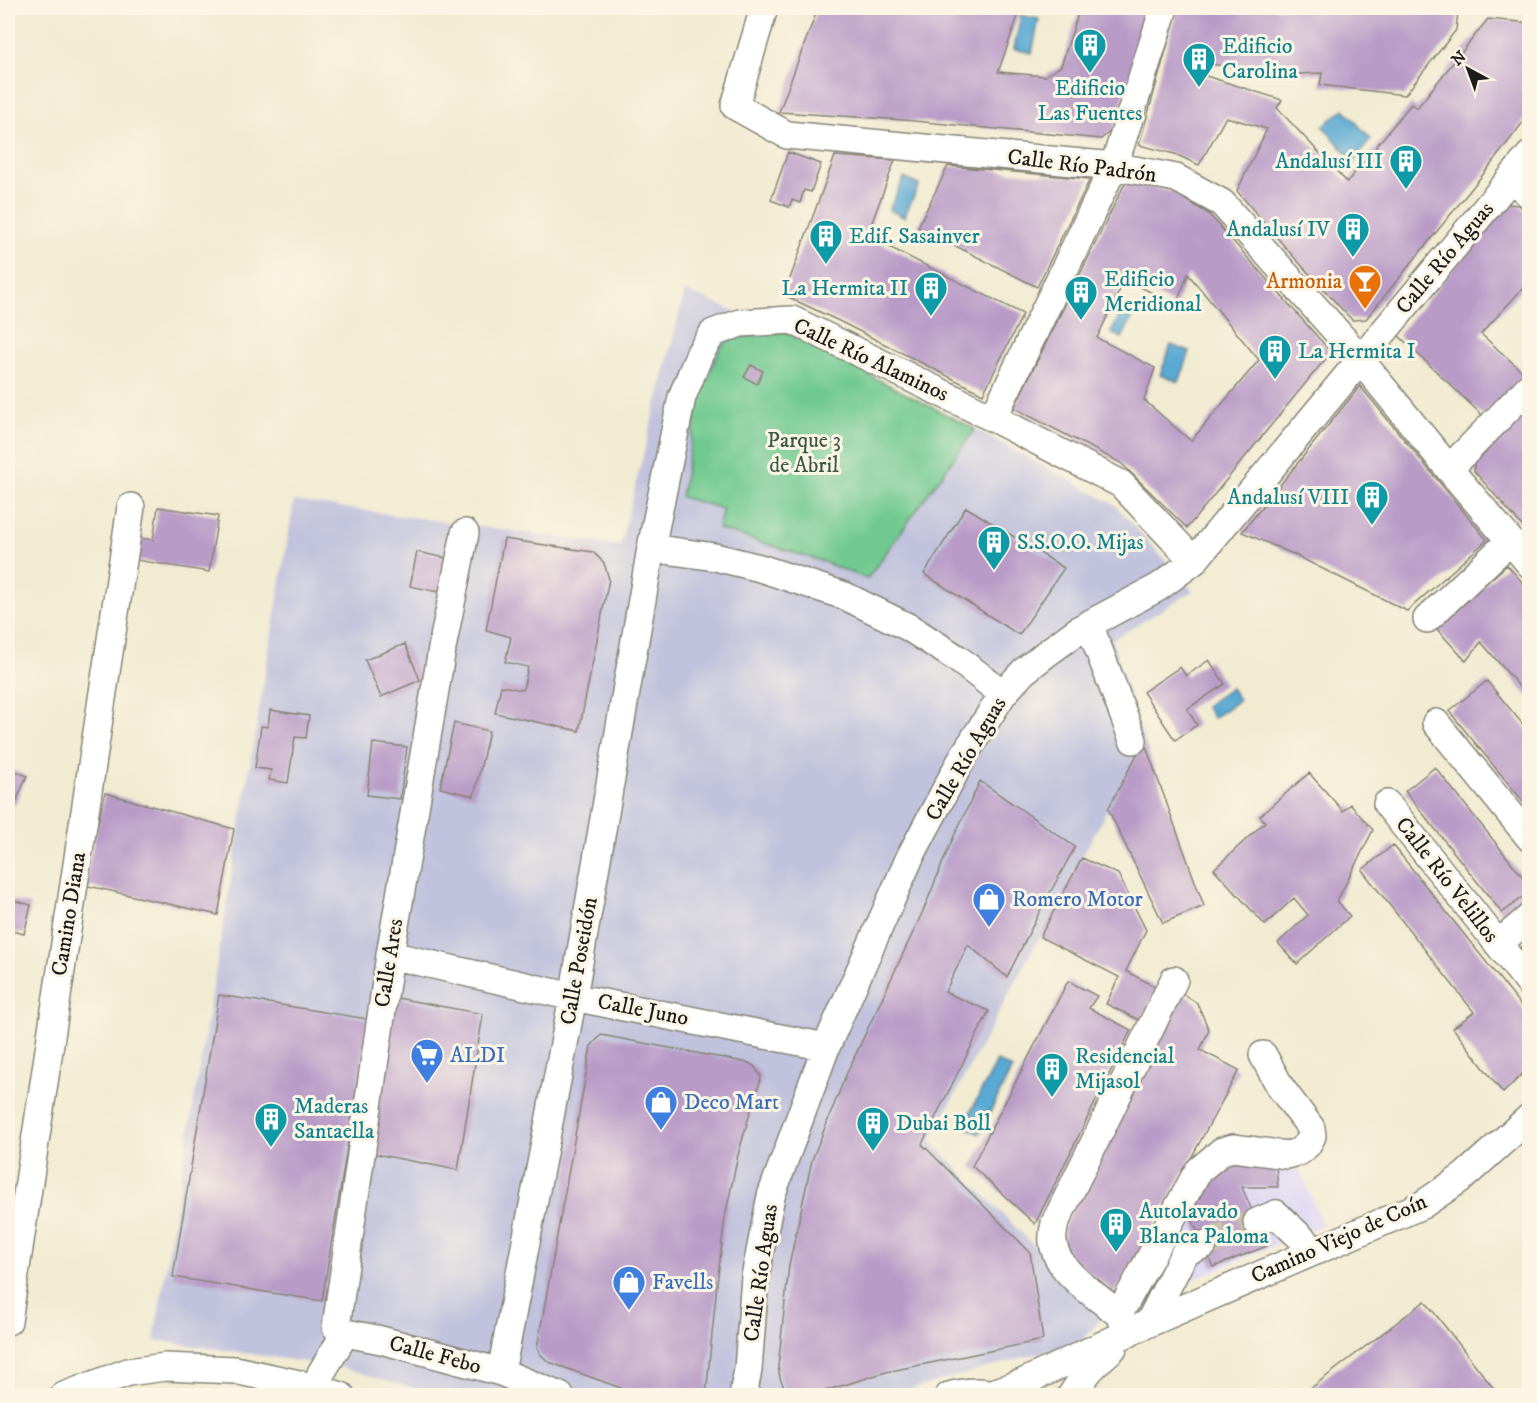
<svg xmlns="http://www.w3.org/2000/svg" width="1537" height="1403" viewBox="0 0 1537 1403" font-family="'IM FELL DW Pica',serif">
<rect width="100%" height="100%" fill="#fcf5e5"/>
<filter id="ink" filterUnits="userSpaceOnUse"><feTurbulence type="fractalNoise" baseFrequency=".0167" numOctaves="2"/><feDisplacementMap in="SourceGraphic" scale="12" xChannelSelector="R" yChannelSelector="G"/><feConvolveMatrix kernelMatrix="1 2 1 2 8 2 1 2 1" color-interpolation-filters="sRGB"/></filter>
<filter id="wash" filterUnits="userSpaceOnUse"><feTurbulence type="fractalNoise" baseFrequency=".008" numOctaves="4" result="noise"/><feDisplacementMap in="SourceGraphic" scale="24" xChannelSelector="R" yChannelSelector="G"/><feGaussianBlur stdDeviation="1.35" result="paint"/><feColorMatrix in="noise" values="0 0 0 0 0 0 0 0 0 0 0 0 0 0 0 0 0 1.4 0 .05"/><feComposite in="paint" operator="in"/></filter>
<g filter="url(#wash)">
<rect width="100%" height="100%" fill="#f1ebd1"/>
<path fill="#dbd6f7" d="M1276 1167 1300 1170 1323 1225 1134 1304 1213 1172Z"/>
<path fill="#c1c2dd" d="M685 291 785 332 975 429 1115 505 1193 591 1112 640 1144 741 930 1141 1040 1252 1058 1279 1104 1315 1082 1341 890 1395 441 1396 340 1367 154 1340 294 501 620 546Z
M146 1390 194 1395H132Z"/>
<path fill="#70c98f" stroke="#467256" stroke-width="1.5" d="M785 332 975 429 867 579 821 561 718 529 723 509 681 497 699 399 720 348 734 338Z"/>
<path fill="#59a9d3" stroke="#3a6278" stroke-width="1.5" d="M1021 15 1039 19 1032 53 1014 49Z
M1344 109 1371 139 1354 162 1323 126Z
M904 178 919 185 904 217 889 210Z
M1123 309 1134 314 1122 338 1111 333Z
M1171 345 1190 352 1179 382 1160 375Z
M1231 688 1239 700 1213 718 1205 706Z
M997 1061 1012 1069 979 1134 963 1126Z"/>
<g id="blocks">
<path fill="#b99bc8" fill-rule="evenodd" d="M818 8H1021L998 72 1045 76 1061 66 1080 8H1151L1114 128 1101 139 904 120 779 112Z
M1178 8H1431L1458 11 1456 30 1405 95 1320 85 1322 73 1298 74 1209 64 1206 76 1282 100 1277 108 1347 182 1411 104 1417 108 1488 19 1530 23V113L1489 167 1366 319 1352 320 1292 255 1237 191 1267 129 1226 117 1199 165 1175 154 1139 145Z
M788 152 821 164 811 192 804 190 800 203 792 200 789 207 771 200Z
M835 156 895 160 867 236 1023 314 983 394 839 321 784 295Z
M948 166 1090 179 1037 287 918 227Z
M1126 181 1173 192 1209 214 1331 352 1187 528 1121 463 1014 408ZM1188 274 1259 360 1191 441 1144 400 1155 368 1097 338 1125 279 1176 305Z
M1507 204 1519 205 1530 214V296L1522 289 1481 334 1525 374 1483 416 1398 335Z
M751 365 763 371 757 384 744 377Z
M1360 386 1487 540 1407 611 1293 554 1242 532Z
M1530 402V535L1474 471V459Z
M158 507 218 516 209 572 136 560 140 538 153 540Z
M966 507 1064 568 1019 635 924 574Z
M504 539 593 552 604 563 609 579 579 731 495 713 501 686 523 690 528 667 505 662 511 637 486 630Z
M417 552 446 558 439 592 410 586Z
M1507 565 1530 591V699L1481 642 1466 661 1436 628Z
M405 644 420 680 381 697 365 660Z
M1209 660 1225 684 1187 709 1197 725 1175 740 1143 692 1180 667 1186 676Z
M1487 681 1530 733V810L1449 711Z
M270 710 309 716 306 738 295 737 288 783 269 780 271 770 255 768 261 726 268 727Z
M454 723 489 731 474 796 440 788Z
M1144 741 1204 906 1163 923 1108 809Z
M373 743 407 747 400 799 367 795Z
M1435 767 1530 886V891L1502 913 1405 791Z
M8 768 27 776 14 806 8 803Z
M1309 773 1343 811 1350 804 1373 830 1337 901 1350 916 1297 964 1278 943 1308 915 1294 898 1265 925 1214 869 1265 822 1260 816Z
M980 781 1075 847 1040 911 1007 977 968 945 945 992 989 1011 922 1144 1030 1252 1043 1340 886 1372 812 1395H795L785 1389 780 1378 778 1367 789 1265 812 1160 846 1075 924 909 949 847Z
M105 793 234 829 218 915 84 885Z
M1393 845 1530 1017V1066L1503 1093 1453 1028 1474 1012 1362 870Z
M1082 858 1118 874 1146 930 1126 971 1157 988 1141 1021 1106 1004 1119 977 1040 937Z
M8 899 31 905 24 934 8 930Z
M1530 940V958L1521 947Z
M1068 981 1097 996 1089 1008 1131 1030 1035 1224 972 1166Z
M1178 991 1197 1003 1209 1030 1200 1050 1239 1070 1148 1237 1115 1293 1071 1258 1063 1243 1064 1227Z
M219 995 368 1019 322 1301 173 1277Z
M397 998 483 1014 458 1170 370 1153Z
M601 1035 749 1063 754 1066 761 1076 760 1082 752 1106 738 1155 725 1217 717 1284 706 1395H640L549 1362 541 1355 537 1348 591 1046Z
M1239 1158 1276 1167 1278 1187H1242L1267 1246 1213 1267 1188 1210 1213 1172 1223 1163Z
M1425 1301 1499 1395H1302Z"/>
</g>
</g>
<g filter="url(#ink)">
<use href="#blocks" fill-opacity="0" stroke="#868476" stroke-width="1.5"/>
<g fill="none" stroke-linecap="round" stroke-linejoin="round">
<path stroke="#c6c2ad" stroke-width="27" stroke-dasharray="27 14" stroke-linecap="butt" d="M1203 1245 1257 1222"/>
<defs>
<path id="minor" d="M764 8 735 106 787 135 1114 166 1176 178 1222 203 1345 341 1449 469 1530 564
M1511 178 1530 195
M993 418 1114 166 1164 8
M1449 469 1530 386
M651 548 715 557 760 568 845 596 908 627 958 659 1003 694
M1427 619 1510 541
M1089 624 1133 740
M1436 723 1530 838
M1387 804 1530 984
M1498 944 1530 917
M390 955 573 997 826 1047
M1257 1222 1276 1214 1315 1251
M1119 1314C1097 1296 1056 1272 1053 1242 1052 1236 1054 1228 1055 1223L1174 980
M8 1321 131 507
M1149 1323 1185 1252 1203 1245
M341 1332 381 1340 501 1372 560 1396
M1129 1333 1119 1314 1198 1171 1222 1151 1233 1148 1287 1155 1298 1152 1307 1145 1312 1136 1311 1128 1281 1088 1263 1055
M501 1372 573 997 651 548 682 397 700 353 713 333 740 323 792 320 993 418 1121 484 1194 561
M317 1388 321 1373 340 1342 341 1332 336 1327 390 955 443 643 465 533
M992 1393 1022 1383 1149 1323 1422 1205 1463 1177 1530 1117
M64 1396 128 1372 165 1367 235 1370 317 1388 341 1396
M743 1396 748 1370 755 1277 771 1196 826 1047 910 857 964 755 1003 694 1023 672 1047 653 1080 629 1159 587 1194 561 1530 155
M949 1396C966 1391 986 1391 1003 1396
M1071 1396C1082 1377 1096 1362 1113 1348"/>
</defs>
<use href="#minor" stroke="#868476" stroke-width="30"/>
<use href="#minor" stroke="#fff" stroke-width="27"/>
</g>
</g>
<defs>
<symbol id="building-pin" viewBox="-11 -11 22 30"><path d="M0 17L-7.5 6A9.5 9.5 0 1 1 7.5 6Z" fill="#0f9aa8" stroke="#fcf5e5"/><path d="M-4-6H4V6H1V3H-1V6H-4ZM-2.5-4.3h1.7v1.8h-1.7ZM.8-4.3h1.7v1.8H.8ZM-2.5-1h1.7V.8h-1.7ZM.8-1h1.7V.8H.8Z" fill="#fff"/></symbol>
<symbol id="bar-pin" viewBox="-11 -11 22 30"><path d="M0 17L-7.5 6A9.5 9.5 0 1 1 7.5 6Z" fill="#e8710a" stroke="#fcf5e5"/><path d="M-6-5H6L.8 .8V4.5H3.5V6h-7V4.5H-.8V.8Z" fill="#fff"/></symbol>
<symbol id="shop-pin" viewBox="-11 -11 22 30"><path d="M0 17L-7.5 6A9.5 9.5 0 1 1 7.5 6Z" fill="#3f7fe0" stroke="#fcf5e5"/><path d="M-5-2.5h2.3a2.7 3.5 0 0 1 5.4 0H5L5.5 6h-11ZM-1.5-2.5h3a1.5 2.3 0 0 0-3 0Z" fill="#fff"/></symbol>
<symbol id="supermarket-pin" viewBox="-11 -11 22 30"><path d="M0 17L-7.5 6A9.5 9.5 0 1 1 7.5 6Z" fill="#3f7fe0" stroke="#fcf5e5"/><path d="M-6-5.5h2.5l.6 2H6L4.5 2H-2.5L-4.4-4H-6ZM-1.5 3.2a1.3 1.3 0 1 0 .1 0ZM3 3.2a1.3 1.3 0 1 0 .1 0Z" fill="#fff"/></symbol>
</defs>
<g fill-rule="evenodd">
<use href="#building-pin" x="1071" y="26" width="38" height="52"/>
<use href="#building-pin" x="1180" y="40" width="38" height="52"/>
<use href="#building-pin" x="1387" y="142" width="38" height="52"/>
<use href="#building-pin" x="1334" y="210" width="38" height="52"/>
<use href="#building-pin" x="807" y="217" width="38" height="52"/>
<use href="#bar-pin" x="1346" y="262" width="38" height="52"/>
<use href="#building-pin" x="912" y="269" width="38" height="52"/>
<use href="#building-pin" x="1062" y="273" width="38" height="52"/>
<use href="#building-pin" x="1256" y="332" width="38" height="52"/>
<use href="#building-pin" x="1353" y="478" width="38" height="52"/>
<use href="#building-pin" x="975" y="523" width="38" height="52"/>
<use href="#shop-pin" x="970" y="880" width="38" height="52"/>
<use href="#supermarket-pin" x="408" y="1036" width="38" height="52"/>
<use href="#building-pin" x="1033" y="1050" width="38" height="52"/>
<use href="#shop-pin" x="642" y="1083" width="38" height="52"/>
<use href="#building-pin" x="252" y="1100" width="38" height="52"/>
<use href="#building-pin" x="854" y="1104" width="38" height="52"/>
<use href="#building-pin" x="1097" y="1205" width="38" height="52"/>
<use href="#shop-pin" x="610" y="1263" width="38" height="52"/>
</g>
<g text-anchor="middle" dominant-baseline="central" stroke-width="6" stroke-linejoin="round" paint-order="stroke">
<g font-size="22" fill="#0d838f" stroke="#fcf5e5" text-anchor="start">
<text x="1222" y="46">Edificio<tspan x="1222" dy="25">Carolina</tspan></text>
<text x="1090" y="88" text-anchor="middle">Edificio<tspan x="1090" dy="25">Las Fuentes</tspan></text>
<text x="1383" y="161" text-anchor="end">Andalusí III</text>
<text x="1330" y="229" text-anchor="end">Andalusí IV</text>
<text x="849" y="236">Edif. Sasainver</text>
<text x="1104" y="279">Edificio<tspan x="1104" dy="25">Meridional</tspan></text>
<text x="908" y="288" text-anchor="end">La Hermita II</text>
<text x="1298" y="351">La Hermita I</text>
<text x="1349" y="497" text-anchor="end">Andalusí VIII</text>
<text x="1017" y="542">S.S.O.O. Mijas</text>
<text x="1075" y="1056">Residencial<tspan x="1075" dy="25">Mijasol</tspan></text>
<text x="294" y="1106">Maderas<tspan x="294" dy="25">Santaella</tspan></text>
<text x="896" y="1123">Dubai Boll</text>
<text x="1139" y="1211">Autolavado<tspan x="1139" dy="25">Blanca Paloma</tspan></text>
</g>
<g font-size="22" fill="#1c1c1c" stroke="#fcf5e5">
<text transform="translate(1082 166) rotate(7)">Calle Río Padrón</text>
<text transform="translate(1445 258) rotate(-50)">Calle Río Aguas</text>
<text transform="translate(871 360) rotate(25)">Calle Río Alaminos</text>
<text transform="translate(966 759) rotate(-60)">Calle Río Aguas</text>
<text transform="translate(1447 880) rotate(52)">Calle Río Velillos</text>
<text transform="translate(69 914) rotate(-81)">Camino Diana</text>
<text transform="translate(579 961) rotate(-80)">Calle Poseidón</text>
<text transform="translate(389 963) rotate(-81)">Calle Ares</text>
<text transform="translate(643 1010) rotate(11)">Calle Juno</text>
<text transform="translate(1339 1239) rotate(-24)">Camino Viejo de Coín</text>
<text transform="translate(761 1273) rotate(-82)">Calle Río Aguas</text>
<text transform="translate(435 1355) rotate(15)">Calle Febo</text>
</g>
<g font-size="22" fill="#c56008" stroke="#fcf5e5" text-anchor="end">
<text x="1342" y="281">Armonia</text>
</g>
<g font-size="22" fill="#395944" stroke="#fcf5e5">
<text x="804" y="440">Parque 3<tspan x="804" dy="25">de Abril</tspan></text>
</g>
<g font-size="22" fill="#366cbe" stroke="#fcf5e5" text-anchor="start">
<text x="1012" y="899">Romero Motor</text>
<text x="450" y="1055">ALDI</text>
<text x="684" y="1102">Deco Mart</text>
<text x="652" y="1282">Favells</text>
</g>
</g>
<rect width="1537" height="1403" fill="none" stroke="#fcf5e5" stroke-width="30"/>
<g transform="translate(1468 69) rotate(319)" stroke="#fcf5e5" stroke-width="4.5" paint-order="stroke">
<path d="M0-4.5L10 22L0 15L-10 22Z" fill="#1c1c1c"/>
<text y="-9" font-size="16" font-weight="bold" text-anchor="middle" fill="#1c1c1c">N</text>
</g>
</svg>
